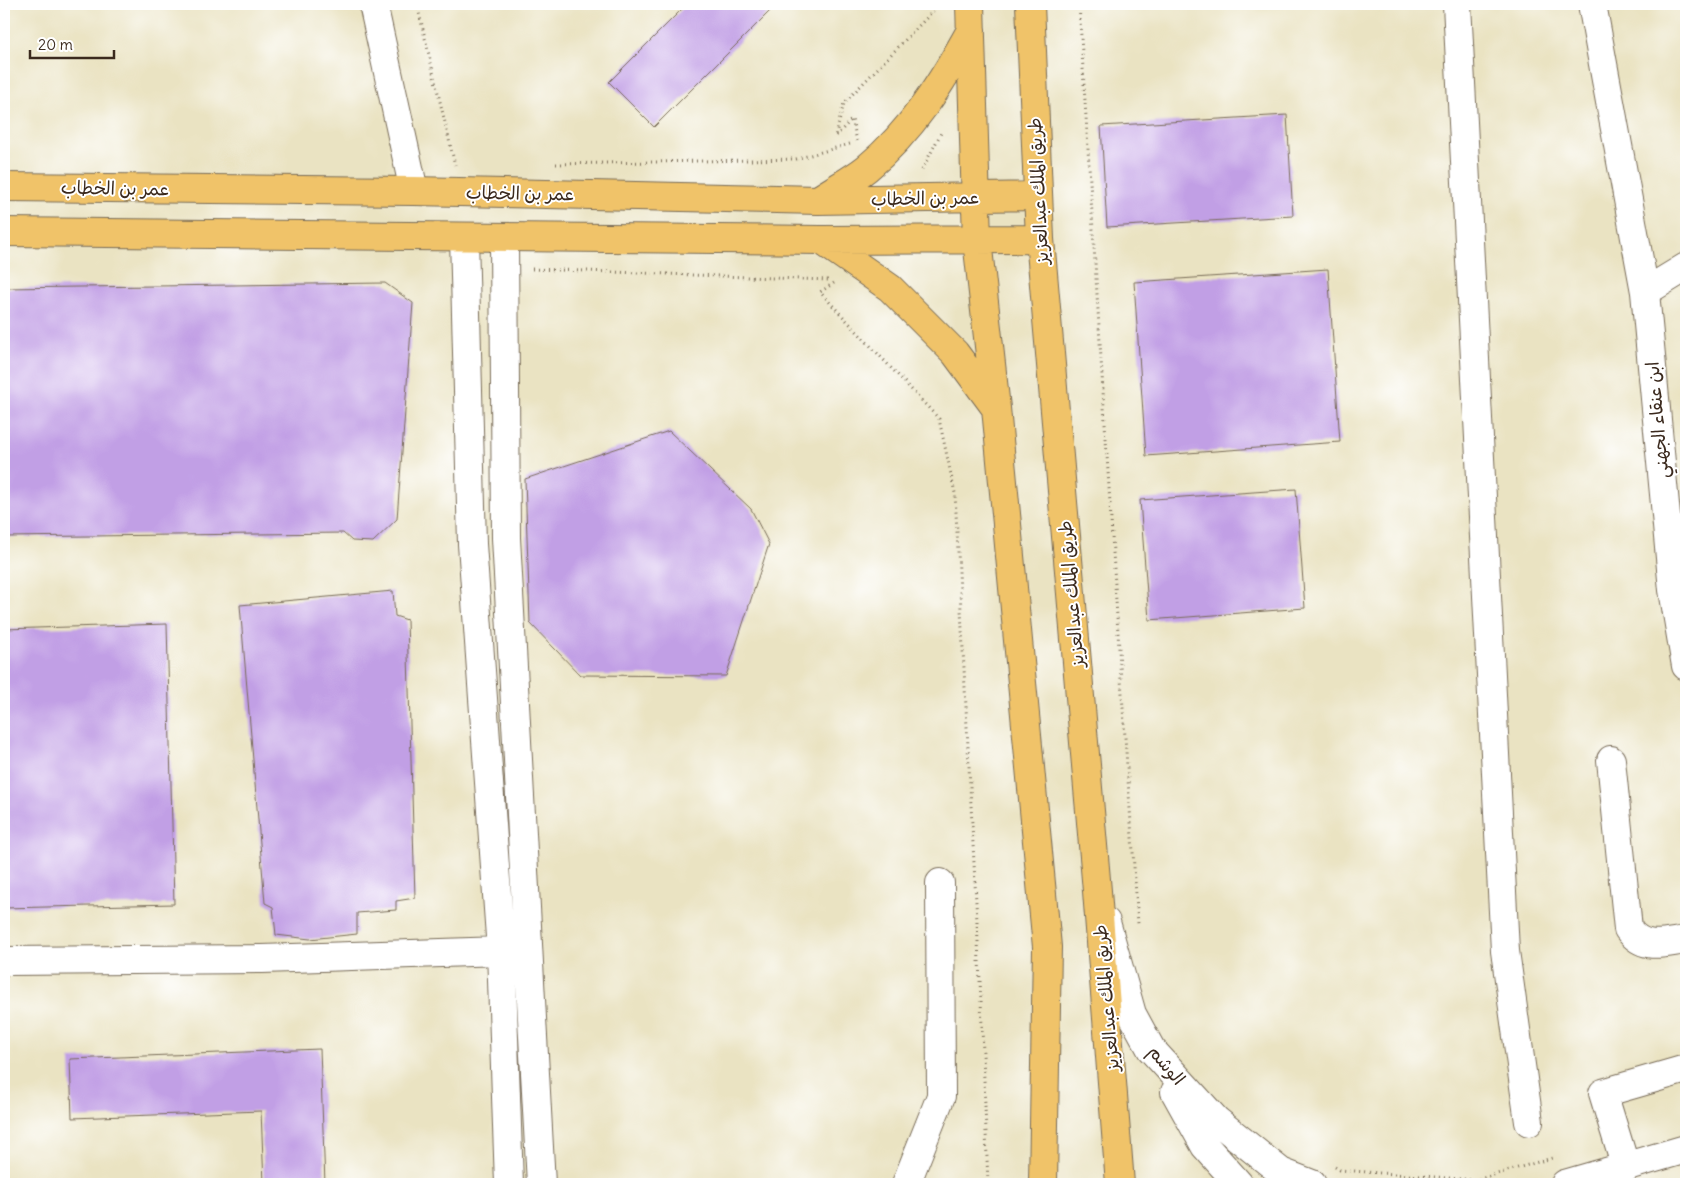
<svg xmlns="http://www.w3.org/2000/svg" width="1690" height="1188" viewBox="0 0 1690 1188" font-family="Delius,'Playpen Sans Arabic',sans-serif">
<rect width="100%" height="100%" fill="#fff"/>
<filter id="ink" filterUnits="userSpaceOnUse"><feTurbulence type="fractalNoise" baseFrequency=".02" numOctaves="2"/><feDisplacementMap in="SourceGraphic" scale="10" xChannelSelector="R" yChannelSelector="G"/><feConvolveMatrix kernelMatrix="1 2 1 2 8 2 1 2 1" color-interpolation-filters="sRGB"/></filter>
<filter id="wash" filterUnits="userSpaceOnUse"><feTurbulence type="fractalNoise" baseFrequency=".0096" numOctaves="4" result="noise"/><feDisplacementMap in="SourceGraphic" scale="20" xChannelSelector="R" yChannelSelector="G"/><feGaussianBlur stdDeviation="1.12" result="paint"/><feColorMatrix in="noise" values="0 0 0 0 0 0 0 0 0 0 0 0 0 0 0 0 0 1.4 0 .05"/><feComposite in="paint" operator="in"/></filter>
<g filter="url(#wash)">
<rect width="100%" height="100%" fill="#eae3c2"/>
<g id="blocks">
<path fill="#c19fe5" d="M687 4H777L654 127 609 82Z
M1287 115 1293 216 1107 227 1101 126Z
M1328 269 1340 442 1146 456 1134 282Z
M385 283 413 303 397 519 373 542 352 541 343 533 4 537V288Z
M669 431 751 509 769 544 726 676 580 675 530 623 525 479Z
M1296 489 1305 608 1149 620 1140 500Z
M393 591 395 616 407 620 415 898 396 901V910L357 913V934L310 939 276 935 273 907 265 903 240 605Z
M167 624 174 904 4 908V629Z
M320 1049 325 1184H264L261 1111 72 1118 70 1059Z"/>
</g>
</g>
<g filter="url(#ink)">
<use href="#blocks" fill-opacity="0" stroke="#786b57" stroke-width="1"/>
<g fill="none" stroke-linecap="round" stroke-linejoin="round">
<defs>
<path id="minor" d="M373 4 414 191
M1457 4 1505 951 1529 1122
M1592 4 1645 292 1673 590 1686 666
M464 237 472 544 501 951 509 1184
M504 237 506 538 541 1184
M1645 292 1686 267
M1611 760 1628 929C1644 951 1663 943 1686 940
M1106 922 1132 1014 1151 1049 1216 1120 1281 1172 1312 1184
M4 961 262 959 501 951
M1175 1092 1205 1146 1239 1184
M1626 1168 1603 1093 1686 1069
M906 1184 941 1096 940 883
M1565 1184 1686 1149"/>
<path id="major" d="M970 4 977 240 996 408 1047 947 1043 1184
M1030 4 1040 239 1097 891 1120 1184
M4 187 414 191 818 200 1036 196
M818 200C834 189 852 180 867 168 912 131 943 81 971 30
M4 232 821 240 1040 239
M821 240 890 288 955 353 995 407"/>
</defs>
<use href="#minor" stroke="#786b57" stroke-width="30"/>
<use href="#major" stroke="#786b57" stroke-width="30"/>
<path stroke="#786b57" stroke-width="3" stroke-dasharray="1 4" stroke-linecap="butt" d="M417 4 455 165
M1079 4 1120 665 1138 924
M857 141 852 119 835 137 844 103 940 4
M556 164 796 159 850 144
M922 170 941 133
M532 269 828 280
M834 283 820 292 939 419 955 493 981 1000 988 1184
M1335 1167 1340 1170 1476 1180 1552 1158"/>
<use href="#minor" stroke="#fff" stroke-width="28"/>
<use href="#major" stroke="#f0c369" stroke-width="28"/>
</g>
</g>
<g text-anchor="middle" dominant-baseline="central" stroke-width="4" stroke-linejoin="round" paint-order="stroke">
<g font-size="18" fill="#3b2a1e" stroke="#fff">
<text transform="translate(115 188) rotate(1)">عمر بن الخطاب</text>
<text transform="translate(1038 191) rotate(-93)">طريق الملك عبدالعزيز</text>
<text transform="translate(520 193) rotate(1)">عمر بن الخطاب</text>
<text transform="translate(925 198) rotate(-1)">عمر بن الخطاب</text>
<text transform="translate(1657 420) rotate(-95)">ابن عنقاء الجهني</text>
<text transform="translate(1071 594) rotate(-95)">طريق الملك عبدالعزيز</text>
<text transform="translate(1106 998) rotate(-95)">طريق الملك عبدالعزيز</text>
<text transform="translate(1167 1065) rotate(50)">الوشم</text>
</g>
</g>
<rect width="1690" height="1188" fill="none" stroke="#fff" stroke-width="20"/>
<path d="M30 50v8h84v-8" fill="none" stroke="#3b2a1e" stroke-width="2.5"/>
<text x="38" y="50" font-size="15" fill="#3b2a1e" stroke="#ffffff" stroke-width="4" paint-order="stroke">20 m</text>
</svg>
